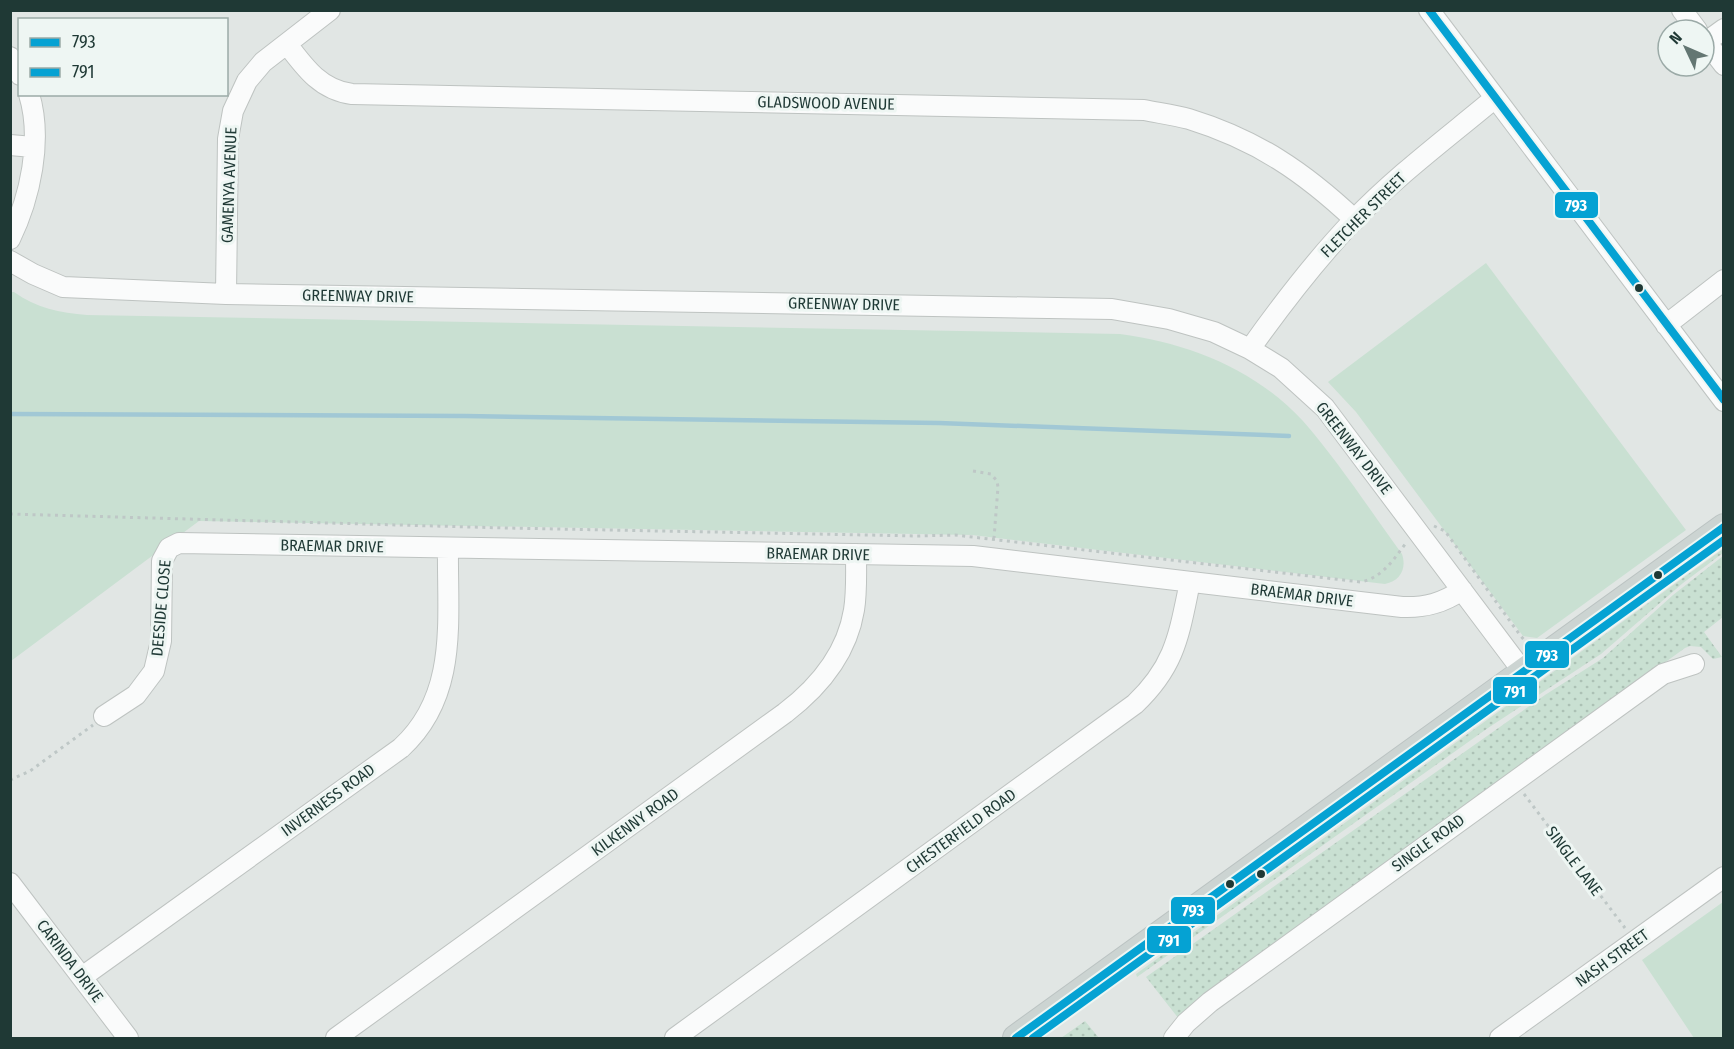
<svg xmlns="http://www.w3.org/2000/svg" width="1734" height="1049" viewBox="0 0 1734 1049" font-family="'Fira Sans Condensed',sans-serif">
<defs>
<pattern id="grass-dots" width="8" height="8" patternUnits="userSpaceOnUse" patternTransform="scale(1.5)"><rect width="8" height="8" fill="#c9e0d2"/><path d="M2 2h.1M6 6h.1" fill="none" stroke="#acc1b5" stroke-width="1.8" stroke-linecap="round"/></pattern>
</defs>
<rect width="100%" height="100%" fill="#e1e6e4"/>
<path fill="url(#grass-dots)" d="M1723 549V553L1683 583 1601 654 1488 728 1137 977 1136 974Z
M1723 556V617L1704 632 1722 657 1713 659 1701 647 1690 646 1685 648 1198 999 1179 1019 1146 977 1545 695 1603 658 1673 595Z
M1085 1021 1099 1038H1061Z"/>
<path fill="#c9e0d2" d="M1486 263 1686 530 1537 638 1523 636 1356 412 1328 382Z
M10 292H14C36 308 60 313 87 315L1120 334C1188 343 1255 369 1303 421 1338 461 1370 510 1402 554 1407 569 1400 581 1385 584L972 535 199 521 11 661Z
M1723 902V1038H1694L1642 960Z"/>
<g fill="none" stroke-linecap="round" stroke-linejoin="round">
<path stroke="#a1c8d5" stroke-width="4.5" d="M10 414 465 416 939 423 1289 436"/>
<defs>
<path id="minor" d="M1429 10 1724 401
M1682 10 1697 30
M1704 39 1724 65
M1706 42 1724 29
M287 44C305 68 321 90 352 94L1144 110C1159 113 1175 115 1189 119 1257 140 1304 172 1355 220
M10 57 20 75
M10 145 33 147
M10 239C30 198 43 140 29 94
M10 261 33 274 63 287 226 294 1112 309 1169 319 1214 332 1250 349 1281 368 1325 408 1524 673
M226 294 228 139 233 111 247 81 263 62 330 10
M1666 325 1724 280
M1250 349C1282 304 1315 261 1353 221 1396 176 1447 138 1495 98
M104 716 136 695 154 671 161 641 162 561 169 548 179 543 973 556 1402 607C1425 608 1443 603 1462 590
M10 883 128 1038
M82 977 401 748C459 695 447 620 448 548
M336 1038 785 713C819 687 847 653 854 610 857 592 856 572 856 554
M675 1038 1135 704C1176 665 1179 634 1190 582
M1174 1038 1186 1023 1210 1002 1663 674 1694 664
M1500 1038 1724 877"/>
<path id="major" d="M1016 1038 1724 527"/>
</defs>
<use href="#minor" stroke="#bec3c1" stroke-width="22"/>
<use href="#major" stroke="#bbc3c2" stroke-width="28"/>
<path stroke="#bec7c6" stroke-width="3" stroke-dasharray="3 4.5" stroke-linecap="butt" d="M973 471 991 474 997 481 998 487 994 538
M10 514 506 528 918 536 955 535 1361 582C1383 577 1393 560 1406 543
M1434 526 1445 531 1520 635 1526 642H1529
M10 780 30 771 93 725
M1524 794 1625 928"/>
<use href="#minor" stroke="#fafbfb" stroke-width="20"/>
<use href="#major" stroke="#ccd4d2" stroke-width="26"/>
<defs>
<path id="bus-1" d="M1429 10 1724 400
M1016 1038 1724 527"/>
<path id="bus-2" d="M1033 1038 1724 540"/>
</defs>
<use href="#bus-1" stroke="#eef6f3" stroke-width="12"/>
<use href="#bus-2" stroke="#eef6f3" stroke-width="12"/>
<use href="#bus-1" stroke="#05a2d3" stroke-width="8"/>
<use href="#bus-2" stroke="#05a2d3" stroke-width="8"/>
</g>
<g fill="#1f3935" stroke="#eef6f3" stroke-width="2">
<circle cx="1639" cy="288" r="5"/>
<circle cx="1658" cy="575" r="5"/>
<circle cx="1261" cy="874" r="5"/>
<circle cx="1230" cy="884" r="5"/>
</g>
<g text-anchor="middle" dominant-baseline="central" stroke-width="6" stroke-linejoin="round" paint-order="stroke">
<g font-size="16" fill="#1f3935" stroke="#eef6f3">
<text transform="translate(826 103) rotate(1)">GLADSWOOD AVENUE</text>
<text transform="translate(229 185) rotate(-88)">GAMENYA AVENUE</text>
<text transform="translate(1363 215) rotate(-45)">FLETCHER STREET</text>
<text transform="translate(358 296) rotate(1)">GREENWAY DRIVE</text>
<text transform="translate(844 304) rotate(1)">GREENWAY DRIVE</text>
<text transform="translate(1354 448) rotate(52)">GREENWAY DRIVE</text>
<text transform="translate(332 546) rotate(1)">BRAEMAR DRIVE</text>
<text transform="translate(818 554) rotate(1)">BRAEMAR DRIVE</text>
<text transform="translate(1302 595) rotate(7)">BRAEMAR DRIVE</text>
<text transform="translate(161 608) rotate(-85)">DEESIDE CLOSE</text>
<text transform="translate(328 800) rotate(-36)">INVERNESS ROAD</text>
<text transform="translate(635 822) rotate(-36)">KILKENNY ROAD</text>
<text transform="translate(961 831) rotate(-36)">CHESTERFIELD ROAD</text>
<text transform="translate(1428 843) rotate(-36)">SINGLE ROAD</text>
<text transform="translate(1574 861) rotate(53)">SINGLE LANE</text>
<text transform="translate(1612 958) rotate(-36)">NASH STREET</text>
<text transform="translate(70 961) rotate(53)">CARINDA DRIVE</text>
</g>
</g>
<g stroke="#eef6f3" stroke-width="2">
<rect x="1554" y="191" width="45" height="28" rx="6" fill="#05a2d3"/>
<rect x="1524" y="640" width="46" height="29" rx="6" fill="#05a2d3"/>
<rect x="1492" y="676" width="46" height="29" rx="6" fill="#05a2d3"/>
<rect x="1170" y="896" width="46" height="29" rx="6" fill="#05a2d3"/>
<rect x="1146" y="925" width="46" height="29" rx="6" fill="#05a2d3"/>
</g>
<g font-size="16" text-anchor="middle" font-weight="bold" fill="#fff">
<text x="1576" y="211">793</text>
<text x="1547" y="661">793</text>
<text x="1515" y="697">791</text>
<text x="1193" y="916">793</text>
<text x="1169" y="946">791</text>
</g>
<rect width="1734" height="1049" fill="none" stroke="#1f3935" stroke-width="24"/>
<rect x="18" y="18" width="210" height="78" fill="#eef6f3" stroke="#9baaa7" stroke-width="1.5"/>
<rect x="30" y="38" width="30" height="9" fill="#05a2d3" stroke="#9baaa7" stroke-width="1.5"/>
<text x="72" y="48" font-size="18" fill="#1f3935">793</text>
<rect x="30" y="68" width="30" height="9" fill="#05a2d3" stroke="#9baaa7" stroke-width="1.5"/>
<text x="72" y="78" font-size="18" fill="#1f3935">791</text>
<g transform="translate(1686 48) rotate(314)"><circle r="28" fill="#eef6f3" stroke="#9baaa7" stroke-width="1.5"/>
<path d="M0-4.5L10 22L0 15L-10 22Z" fill="#637672"/>
<text y="-9" font-size="16" font-weight="bold" text-anchor="middle" fill="#1f3935">N</text>
</g>
</svg>
